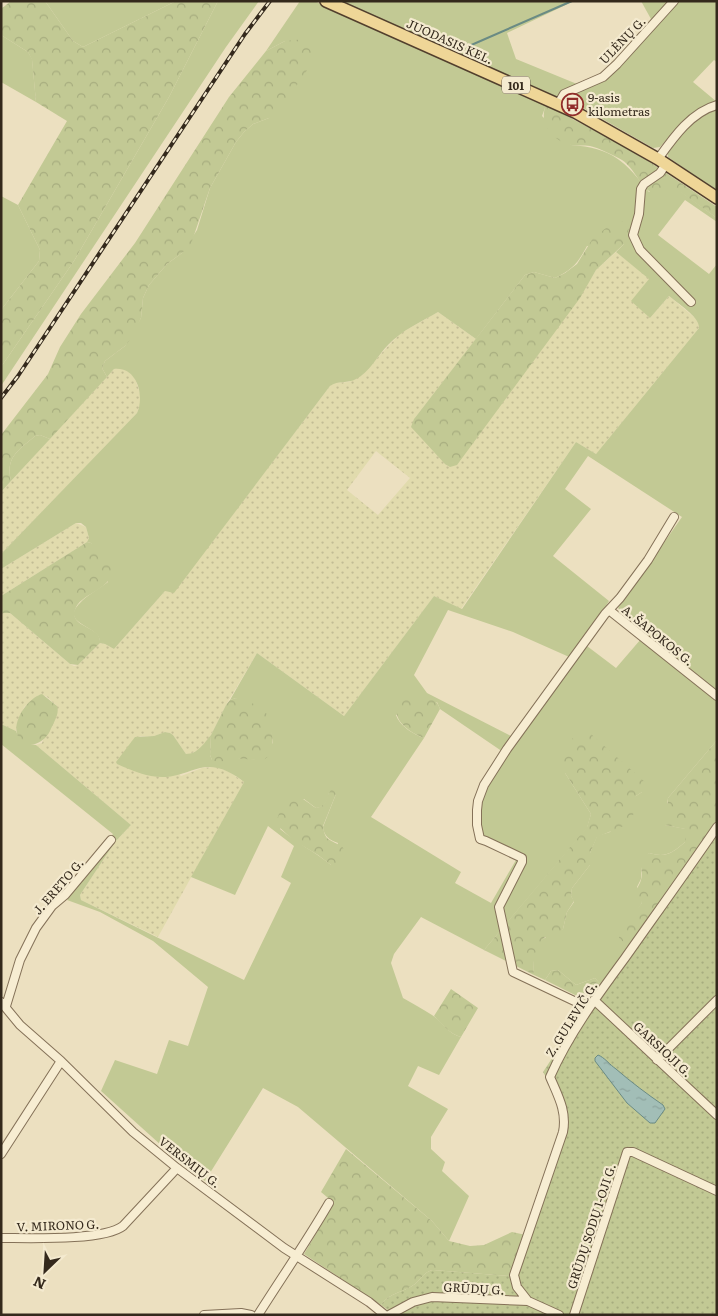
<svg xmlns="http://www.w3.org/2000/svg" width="718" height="1316" viewBox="0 0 718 1316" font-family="Literata,serif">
<defs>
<pattern id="farmland-dots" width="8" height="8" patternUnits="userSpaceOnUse" patternTransform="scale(1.25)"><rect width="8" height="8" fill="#e1dbad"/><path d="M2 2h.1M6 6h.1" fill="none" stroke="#c2bc94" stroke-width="1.8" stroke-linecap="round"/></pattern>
<pattern id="forest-crowns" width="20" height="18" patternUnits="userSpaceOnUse" patternTransform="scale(1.25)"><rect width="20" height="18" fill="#c2c994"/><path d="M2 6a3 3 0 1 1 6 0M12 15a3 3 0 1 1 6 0" fill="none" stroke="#a7ad7f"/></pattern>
<pattern id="garden-dots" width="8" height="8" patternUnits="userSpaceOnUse" patternTransform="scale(1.25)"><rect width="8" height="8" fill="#c2c994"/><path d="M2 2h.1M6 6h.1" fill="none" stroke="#a7ad7f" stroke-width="1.8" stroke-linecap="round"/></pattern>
<pattern id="water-ripples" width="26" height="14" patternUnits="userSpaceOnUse" patternTransform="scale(1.25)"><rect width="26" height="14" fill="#a2beb7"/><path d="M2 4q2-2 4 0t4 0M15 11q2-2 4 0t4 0" fill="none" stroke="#8ca39d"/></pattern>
</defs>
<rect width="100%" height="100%" fill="#ece0c0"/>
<path fill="url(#farmland-dots)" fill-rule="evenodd" d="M616 252 650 279V318L669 296 695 318 699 324V328L596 454 576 442 461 609 434 596 344 716 257 653 226 705 211 735 200 749 190 754H186L173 735 170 733 165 732 154 736H139L181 776 202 768 214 767 228 771 244 782 158 937 81 900 80 895 115 842 131 825 36 745 42 743 57 706 46 696 39 695 24 707 16 731 1 724V613H10L70 664 74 666 78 665 100 643 105 644 114 649 165 591 174 592 330 386 334 383 349 382 362 375 389 345 401 333 438 312 476 339 414 419 588 283 596 270ZM376 451 410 478 378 515 347 490Z
M120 368 128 371 135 378 142 400 137 413 1 554V492L114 369Z
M76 523 86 527 89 538 87 542 1 596V569Z"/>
<path fill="#c2c994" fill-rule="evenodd" d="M45 1H176L83 47 73 41Z
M218 1H259L226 47 1 386V367L74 261 169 97Z
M300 1H314L457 64 546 105 542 116 571 145C612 148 625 161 649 192L666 181 717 218V222L685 200 658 235 709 274 717 264V740L668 798 665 825 686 829 685 842C672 853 666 858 649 853L641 863V879L637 887 642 903 635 913 629 947 601 985 595 978 576 985 558 970 551 971 545 980 534 975C532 945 536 940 563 929L567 912 574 902 571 896 572 888 590 865V853L597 836 610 832 636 796 642 792 565 773 591 814 587 828 484 950 421 917 394 954 391 963 403 998C413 1004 423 1009 432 1015 443 1022 448 1034 461 1037L439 1075 418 1066 408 1086 448 1109 431 1137V1149L445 1162 442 1171 469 1196 449 1241 432 1221 298 1107 263 1088 205 1181 172 1155 101 1091 115 1060 157 1074 169 1040 188 1046 208 987 153 941 100 912 67 900 113 834 1 744V724L16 731C19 741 27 744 36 745L131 825 115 842 80 895 81 900 244 980 291 883 281 877 294 846 268 826 235 895 191 877 244 782C232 772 216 764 200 768 188 771 179 776 166 777 149 778 133 771 117 764L116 762 135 737 154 736 165 732 170 733 173 735 186 754C198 754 204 743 211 735L210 755 212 760 244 758 257 760 273 743 271 732 236 698 230 700 257 653 344 716 434 596 462 609 576 442 596 454 699 328C700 317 677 303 669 296L650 318 631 301 649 279 616 252 624 244 587 246C578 263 572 270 555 278L534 272 525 275 476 339 438 312C421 322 402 330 388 345 378 355 369 373 356 379 348 384 338 380 330 386L174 593 165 591 114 649 105 644 100 643C102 625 58 625 80 603 87 595 99 589 108 582L91 543 87 542 89 538 86 527 81 523H76L1 569V554L137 413C145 396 137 366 114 369L107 377 102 368 105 361 125 346 141 318 143 298 149 285 167 264 182 253 197 230 210 188 236 142 244 132 253 124 269 118 285 41 266 51ZM588 456 682 517 618 608 647 632 616 668 583 643 609 601 553 556 591 509 565 489ZM448 610 513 632 576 660 519 740 427 693 414 675ZM437 702 440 709 506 754 485 792 481 803 482 842 516 860 491 903 455 883 461 872 371 817 424 738C414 735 399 725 396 715ZM329 793 336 794 323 827C324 836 329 840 338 843L331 865C315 852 297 843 280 829L304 799 316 808C325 807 327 802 329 793Z
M336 1H574L507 33 516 59 577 84 593 78 606 70 651 19 641 1H717V62L714 60 693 82 717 102C692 110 677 128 660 147L653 148 585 109Z
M1 35 28 52 32 59 36 102 1 82Z
M717 109V191L668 157 667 149 696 118Z
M1 196 18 205 40 250 39 261 1 310Z
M40 435 50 439 11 481C5 457 19 450 35 436Z"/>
<path fill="url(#forest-crowns)" d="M11 1H45L73 41 83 47 176 1H218L169 97 74 261 1 367V310L39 261 40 250 18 205 67 121 36 102 32 60 28 52 1 35V9Z
M305 39 315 47V55L310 66 279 111 269 118 253 124 244 132 236 142 210 188 191 244 182 253 167 264 149 285 143 298 141 318 133 336 125 346 105 361 102 368 107 377 50 439 40 435 35 436C19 450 5 457 11 481L1 492V435L48 374 60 347 81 314 135 243 229 97 266 51 285 41Z
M546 105 633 151 717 207V218L666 182 657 195C640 190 636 169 622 160 613 155 599 148 590 146 584 145 577 146 571 145 553 141 538 123 546 105Z
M621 221 626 223 629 228 624 244 596 270 580 298 457 465 450 467 445 464 411 427 414 419 525 275 534 272 555 278 565 273 577 264 593 238 606 228Z
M87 542 91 543 114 569C109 592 80 593 75 610 69 628 102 626 100 643L78 665 70 664 10 613H1V596Z
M42 694 57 706C60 714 53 723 50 731 43 745 23 752 17 734 13 720 28 698 42 694Z
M415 695C427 695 436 697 440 709L424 738C401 729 381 708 415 695Z
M236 698C246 701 259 704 266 713 271 719 274 744 272 750 271 754 268 757 265 759 257 762 246 758 238 759 229 759 221 764 212 760L210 755 211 735 226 705 230 700Z
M582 726 646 783 642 792 636 796 633 816 626 825 597 837 590 853V865L572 888 571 896 574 901 567 912 563 929 553 938 545 937C534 948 533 960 534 975L484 950 587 827 591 814 565 773 560 755Z
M717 740V826L629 947 619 938 620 929 642 903 635 892C637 888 640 884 641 880 644 868 635 861 649 853 667 858 672 853 685 842V829L665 825 661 819 668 802V798Z
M331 790H334L336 794 323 826C324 831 324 834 327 838 334 844 347 845 347 857 347 862 345 864 341 867L331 865 318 855 293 840 277 825C276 814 286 799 298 798 304 798 311 805 316 808 328 806 325 798 331 790Z
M558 970 576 985 595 978 601 985 589 1002 545 980 551 971Z
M451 989 478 1008 461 1037C449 1034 442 1023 434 1016Z
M346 1149 432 1221 449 1241 470 1246 484 1245 512 1232 526 1235 509 1276 433 1270C425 1271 421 1279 415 1284 403 1293 390 1292 381 1305L304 1254 334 1203 321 1192Z"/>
<path fill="url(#garden-dots)" d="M717 826V1315H395L381 1305C390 1292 403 1293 415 1284 421 1279 425 1271 433 1270L509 1276 526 1235 562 1127 561 1113 550 1084 543 1072 589 1002Z"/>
<path fill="url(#water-ripples)" stroke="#6a8b84" d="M598 1055C604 1057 610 1065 616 1069 631 1082 647 1094 663 1105L665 1109 655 1123H650L627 1103 595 1061V1058Z"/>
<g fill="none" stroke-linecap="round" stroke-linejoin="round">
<path stroke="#6a8b84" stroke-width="2" d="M469 46 572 1"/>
<defs>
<path id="minor" d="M558 104 564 94 603 77 617 64 674 1
M658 159C673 138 691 112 717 105
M666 164 660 173 644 184 641 189 639 214 633 235 640 250 691 302
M609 610 717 696
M594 1000 717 1115
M1 1002 20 1025 61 1061 133 1132 177 1168 284 1248 369 1302 385 1315
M6 1006 20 960 36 928 52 906 65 895 111 840
M589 1008 513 972 499 907 522 862V858L486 841 480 839 477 825V810L478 801 484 785 507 749 605 614 620 598 648 560 674 517
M657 1060 717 1000
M1 1154 61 1061
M1 1238C28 1238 104 1241 123 1226L177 1168
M528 1301 517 1287 514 1275 563 1132C567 1111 558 1096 550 1077 569 1034 597 996 625 958 656 914 687 871 717 827
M204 1315 241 1313 251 1315
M258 1315C282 1277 307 1241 329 1203
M389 1315 413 1302 432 1297 528 1301 559 1315
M574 1315 627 1152H633L717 1191"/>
<path id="primary" d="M326 1 575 112 658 159 717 198"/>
</defs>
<use href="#minor" stroke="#847158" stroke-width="10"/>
<use href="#primary" stroke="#523f2d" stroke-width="14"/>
<use href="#minor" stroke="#f7edd2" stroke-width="8"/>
<use href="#primary" stroke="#efd697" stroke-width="11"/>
<defs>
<path id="rail" d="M1 398 18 376 245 34 270 1"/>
</defs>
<use href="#rail" stroke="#34291c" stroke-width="4"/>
<use href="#rail" stroke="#f4eacf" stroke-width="2" stroke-dasharray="5.5" stroke-linecap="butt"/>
</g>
<defs>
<symbol id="bus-ring" viewBox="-11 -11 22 22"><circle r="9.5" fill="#f4eacf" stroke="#912d2a" stroke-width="1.5"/><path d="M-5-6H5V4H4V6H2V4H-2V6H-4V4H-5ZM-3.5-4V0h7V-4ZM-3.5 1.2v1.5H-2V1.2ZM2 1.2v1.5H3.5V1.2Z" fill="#912d2a"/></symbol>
</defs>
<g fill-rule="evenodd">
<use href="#bus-ring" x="560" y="92" width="25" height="25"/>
</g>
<g text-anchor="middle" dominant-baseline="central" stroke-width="4.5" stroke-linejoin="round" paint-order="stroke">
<rect fill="#f4eacf" stroke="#6e6352" stroke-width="1" x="502" y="76.5" width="28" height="17" rx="4"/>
<g font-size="11" font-weight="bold" fill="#34291c">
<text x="516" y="85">101</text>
</g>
<g font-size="12" fill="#34291c" stroke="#f4eacf">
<text transform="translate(622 40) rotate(-46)">ULĖNŲ G.</text>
<text transform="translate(450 41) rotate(24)">JUODASIS KEL.</text>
<text transform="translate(658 635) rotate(39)">A. ŠAPOKOS G.</text>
<text transform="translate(58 886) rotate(-49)">J. ERETO G.</text>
<text transform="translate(571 1019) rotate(-58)">Z. GULEVIČ G.</text>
<text transform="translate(663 1049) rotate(43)">GARSIOJI G.</text>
<text transform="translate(190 1162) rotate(38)">VERSMIŲ G.</text>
<text transform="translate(58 1225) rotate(-2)">V. MIRONO G.</text>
<text transform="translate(591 1226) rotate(-72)">GRŪDŲ SODŲ 1-OJI G.</text>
<text transform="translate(474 1288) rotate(3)">GRŪDŲ G.</text>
</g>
<g font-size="12" fill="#34291c" stroke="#f4eacf" text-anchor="start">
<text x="588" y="97">9-asis<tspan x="588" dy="14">kilometras</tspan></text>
</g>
</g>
<rect width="718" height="1316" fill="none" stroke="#34291c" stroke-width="5"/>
<g transform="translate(45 1271) rotate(205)" stroke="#f4eacf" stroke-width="4" paint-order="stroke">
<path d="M0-4L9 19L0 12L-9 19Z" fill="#34291c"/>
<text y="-8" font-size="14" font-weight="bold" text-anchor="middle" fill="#34291c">N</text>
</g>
</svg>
